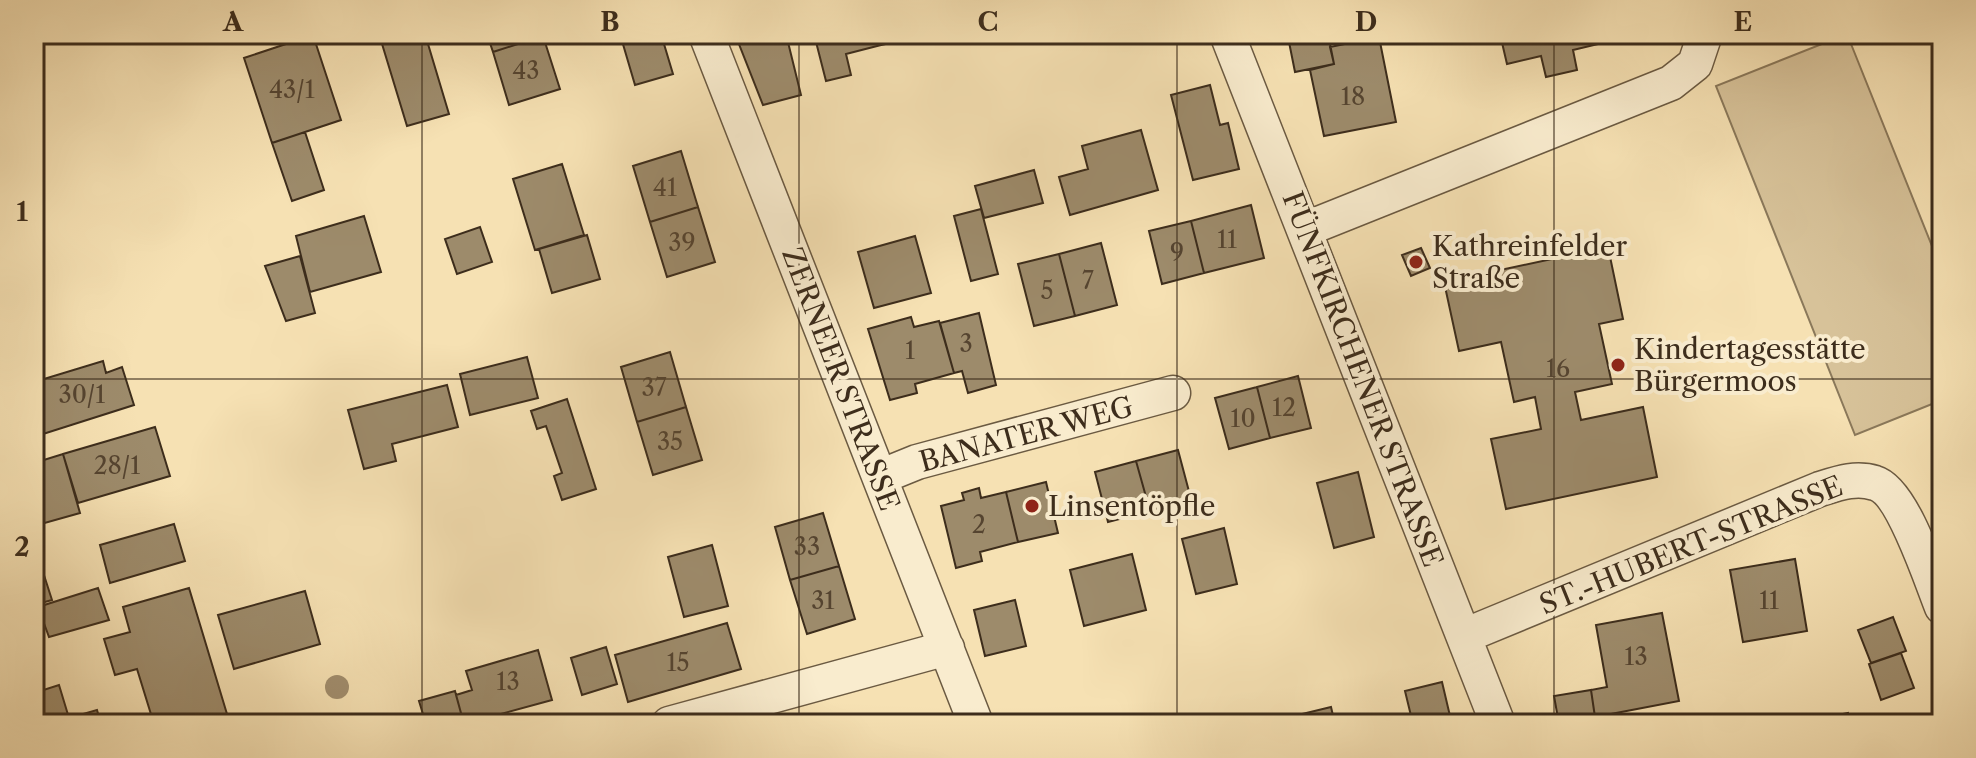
<svg xmlns="http://www.w3.org/2000/svg" width="1976" height="758" viewBox="0 0 1976 758" font-family="'Libre Caslon Text',serif">
<rect width="100%" height="100%" fill="#f6e1b3"/>
<filter id="stains"><feTurbulence type="fractalNoise" baseFrequency=".0025" numOctaves="4"/><feColorMatrix values="0 0 0 0 .2 0 0 0 0 .09 0 0 0 0 .02 0 0 0 .5 -.17"/></filter>
<radialGradient id="worn" r=".72"><stop offset=".6" stop-color="#630" stop-opacity="0"/><stop offset="1" stop-color="#630" stop-opacity=".3"/></radialGradient>
<path fill="#d7c299" stroke="#8a785a" stroke-width="2" d="M1847 34 1942 271V400L1855 435 1716 86Z"/>
<path fill="#9d8b6b" stroke="#3d2d1c" stroke-width="2" d="M379 34H425L449 114 407 126Z
M487 34H542L543 36 493 52Z
M620 34H661L673 74 635 85Z
M735 34H786L801 95 763 105Z
M814 34H877L881 45 846 54 851 75 826 81Z
M877 34H930L881 45Z
M1304 34H1328L1334 64 1295 72 1288 37Z
M1500 34H1595L1598 44 1573 50 1577 70 1546 77 1541 56 1507 64Z
M313 35 341 120 272 143 244 58Z
M543 36 560 89 509 105 493 52Z
M1379 37 1396 122 1324 136 1310 70 1334 64 1330 47Z
M1210 85 1220 125 1228 123 1239 169 1193 180 1171 95Z
M1141 130 1158 190 1070 215 1059 177 1088 169 1082 146Z
M305 132 324 190 292 201 272 143Z
M681 151 698 207 650 222 633 166Z
M562 164 584 235 535 250 513 179Z
M1034 170 1043 203 984 218 975 186Z
M1251 205 1264 258 1204 273 1191 221Z
M698 207 715 262 667 277 650 222Z
M981 209 998 274 971 281 954 216Z
M364 216 381 272 310 292 296 236Z
M1191 221 1204 273 1162 284 1149 231Z
M480 227 492 262 457 274 445 239Z
M587 235 600 279 552 293 539 249Z
M915 236 931 293 874 308 858 252Z
M1101 243 1117 305 1075 316 1059 254Z
M1608 247 1623 319 1599 324 1612 384 1575 392 1581 420 1643 407 1657 477 1506 509 1491 439 1541 429 1535 397 1514 402 1501 342 1459 351 1444 282Z
M1421 248 1430 268 1411 276 1402 255Z
M1059 254 1075 316 1034 326 1018 264Z
M300 256 315 313 286 321 265 266Z
M979 313 996 385 968 393 962 371 954 373 940 323Z
M911 317 914 327 939 321 954 373 915 384 917 393 890 400 868 329Z
M670 352 686 407 637 422 621 367Z
M527 357 538 398 470 415 460 374Z
M103 361 106 373 122 367 134 405 43 434 41 429 34 431V382Z
M1298 376 1311 428 1270 438 1257 387Z
M447 385 458 427 392 444 396 461 364 469 348 410Z
M1257 387 1270 438 1229 449 1215 398Z
M567 399 596 489 562 500 554 476 562 473 546 426 537 429 531 411Z
M686 407 702 460 653 475 637 422Z
M155 427 170 476 78 503 63 454Z
M1178 450 1191 499 1150 511 1136 461Z
M63 454 80 513 34 526V463Z
M1136 461 1150 511 1108 522 1095 472Z
M1358 472 1374 537 1334 548 1317 483Z
M1046 482 1058 533 1018 542 1006 492Z
M979 488 981 498 1006 492 1018 542 980 552 982 561 956 568 941 506 964 500 962 493Z
M823 513 839 566 790 580 775 527Z
M174 524 185 561 110 583 100 545Z
M1224 528 1237 584 1196 594 1182 539Z
M34 544 52 600 34 605Z
M712 545 728 606 684 617 668 557Z
M1132 554 1146 610 1084 626 1070 570Z
M1795 559 1807 631 1743 642 1730 570Z
M839 566 855 619 807 634 790 580Z
M98 588 109 620 49 637 38 607Z
M189 588 230 724H154L137 669 115 675 104 639 130 632 123 607Z
M305 591 320 644 234 669 218 615Z
M1015 600 1026 646 985 656 974 610Z
M1662 613 1679 701 1595 717 1591 690 1607 687 1596 625Z
M1893 617 1906 651 1871 663 1858 630Z
M727 623 741 669 628 702 615 655Z
M606 647 617 684 582 695 571 658Z
M538 650 552 700 464 724 456 695 472 690 466 671Z
M1901 653 1914 688 1881 700 1869 664Z
M1442 682 1450 716 1413 724 1405 691Z
M59 685 69 718 59 721 60 724H34V693Z
M1591 690 1596 724H1559L1554 696Z
M455 691 464 724H426L419 701Z
M1331 707 1335 724H1300L1298 715Z
M97 710 101 724H60L59 721Z
M1848 713 1851 724H1795Z"/>
<g fill="none" stroke-linecap="round" stroke-linejoin="round">
<defs>
<path id="minor" d="M706 34 976 724
M1227 34 1498 724
M1306 229 1671 83 1695 64 1705 34
M880 477 917 462 1173 393
M1464 636 1820 489C1839 483 1856 477 1875 483 1903 491 1931 580 1942 607
M669 724 947 648"/>
</defs>
<use href="#minor" stroke="#6b5a42" stroke-width="37"/>
<use href="#minor" stroke="#f9ecce" stroke-width="34"/>
</g>
<circle fill="#a18e6e" cx="337" cy="687" r="12"/>
<path fill="none" stroke="#3d2d1c" stroke-width="2" stroke-opacity="0.55" d="M422 34V724M799 34V724M1177 34V724M1554 34V724M34 379H1942"/>
<g fill="#8f2418" stroke="#f9ecce" stroke-width="3">
<circle cx="1416" cy="262" r="8"/>
<circle cx="1618" cy="365" r="8"/>
<circle cx="1032" cy="506" r="8"/>
</g>
<g text-anchor="middle" dominant-baseline="central" stroke-width="8" stroke-linejoin="round" paint-order="stroke">
<g font-size="24" fill="#554430">
<text x="526" y="70">43</text>
<text x="292" y="89">43/1</text>
<text x="1353" y="96">18</text>
<text x="665" y="187">41</text>
<text x="1227" y="239">11</text>
<text x="682" y="242">39</text>
<text x="1177" y="252">9</text>
<text x="1088" y="280">7</text>
<text x="1047" y="290">5</text>
<text x="966" y="343">3</text>
<text x="910" y="350">1</text>
<text x="1558" y="368">16</text>
<text x="654" y="387">37</text>
<text x="82" y="394">30/1</text>
<text x="1284" y="407">12</text>
<text x="1243" y="418">10</text>
<text x="670" y="441">35</text>
<text x="117" y="465">28/1</text>
<text x="979" y="524">2</text>
<text x="807" y="546">33</text>
<text x="823" y="600">31</text>
<text x="1769" y="600">11</text>
<text x="1636" y="656">13</text>
<text x="678" y="662">15</text>
<text x="508" y="681">13</text>
</g>
<g font-size="28" fill="#3d2d1c" stroke="#f9ecce" text-anchor="start">
<text x="1432" y="246">Kathreinfelder<tspan x="1432" dy="32">Straße</tspan></text>
<text x="1634" y="349">Kindertagesstätte<tspan x="1634" dy="32">Bürgermoos</tspan></text>
<text x="1048" y="506">Linsentöpfle</text>
</g>
<g font-size="28" fill="#3d2d1c" stroke="#f9ecce">
<text transform="translate(841 379) rotate(69)">ZERNEER STRASSE</text>
<text transform="translate(1363 379) rotate(69)">FÜNFKIRCHENER STRASSE</text>
<text transform="translate(1026 434) rotate(-15)">BANATER WEG</text>
<text transform="translate(1691 545) rotate(-22)">ST.-HUBERT-STRASSE</text>
</g>
</g>
<rect width="1976" height="758" fill="none" stroke="#f6e1b3" stroke-width="88"/>
<rect x="44" y="44" width="1888" height="670" fill="none" stroke="#3d2d1c" stroke-width="3"/>
<g font-size="26" text-anchor="middle" font-weight="bold" fill="#3d2d1c">
<text x="233" y="31">A</text>
<text x="610" y="31">B</text>
<text x="988" y="31">C</text>
<text x="1366" y="31">D</text>
<text x="1743" y="31">E</text>
<text x="22" y="221">1</text>
<text x="22" y="556">2</text>
</g>
<rect width="100%" height="100%" filter="url(#stains)"/>
<rect width="100%" height="100%" fill="url(#worn)"/>
</svg>
